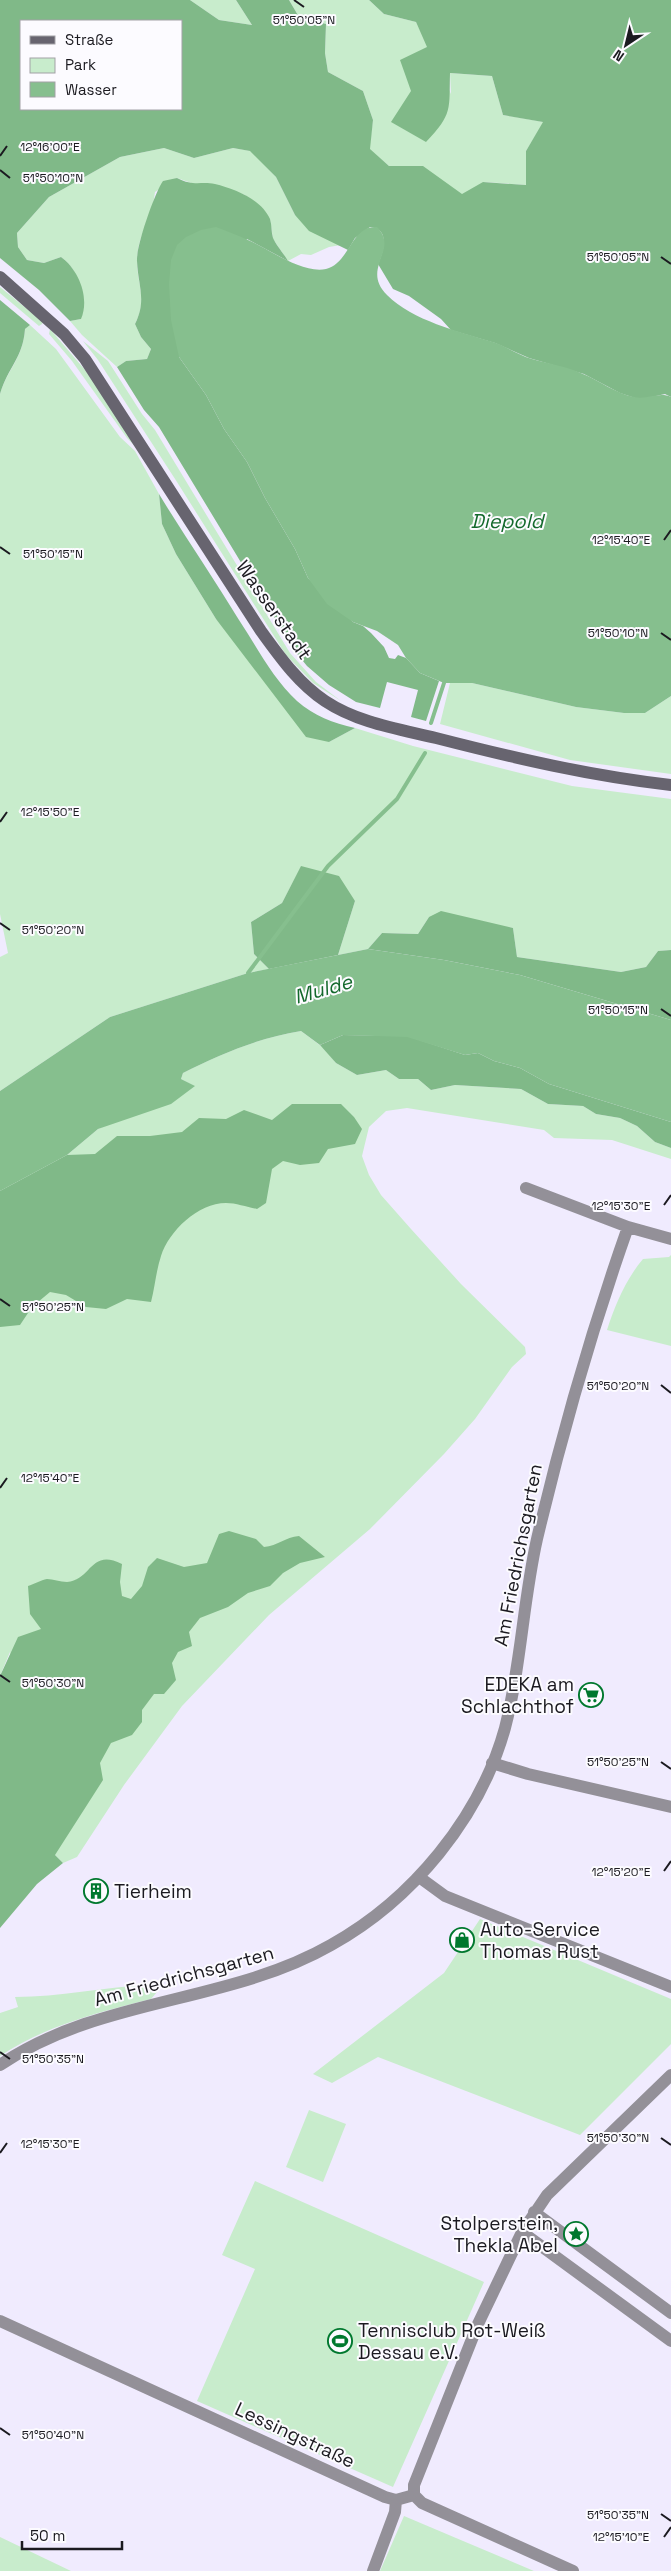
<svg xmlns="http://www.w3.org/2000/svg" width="671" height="2571" viewBox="0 0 671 2571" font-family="'Space Grotesk',sans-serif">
<rect width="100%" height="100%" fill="#f0ebfe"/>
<path fill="#c8eccc" d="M190 0H236L252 25 219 20Z
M289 0H369L384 14 416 22 451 94 450 73 492 76 503 115 544 122 526 151V185L484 182 462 195 423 167 389 166 369 149 373 120 363 91 328 72 325 53 326 24 299 17Z
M164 148 194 158 233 148 251 151 276 177 295 215 341 245 329 247 311 255 301 254 288 261 273 239 270 220 245 195 212 184 197 185 177 178 155 192C153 216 137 236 137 260 137 286 148 298 135 324L141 337 151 349 147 359 126 361 117 367 82 335 70 321 81 319C82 294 82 273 61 257L44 263 27 260 18 247 17 233 49 197 120 157Z
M0 287 43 322 42 324 39 326 0 293Z
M30 325 56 349 120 437 135 451 159 494 162 524 176 554 216 619 329 742 355 728 413 746 572 786 671 799V950L658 951 646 967 621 972 517 957 513 928 429 917 418 934 382 933 368 949 338 955 355 901 301 867 282 903 251 922 254 954 269 969 248 973 110 1017 0 1091V957L8 953 0 914V394C8 368 23 358 25 329Z
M50 329 91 377 137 448 127 438 72 361 49 334Z
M83 341 108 361 142 414 155 430 290 653 316 682 341 701 313 683 286 655 177 482 98 360Z
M450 683H472L576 707 624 713H645L671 696V774L570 760 440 724Z
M301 1031 325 1049 336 1063 357 1075 386 1070 399 1079H418L431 1090 455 1085 521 1089 548 1104 583 1106 596 1114 620 1118 637 1126 655 1142 671 1148V1159L612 1140 554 1138 544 1130 407 1108 386 1111 369 1127 362 1156 369 1175 381 1195 411 1229 461 1284 525 1347 526 1354 512 1367 475 1419 444 1454 370 1529 269 1615 182 1706 124 1785 77 1857 63 1863 55 1855 10 1652 0 1676V1191L67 1155 98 1129 194 1086 181 1079 183 1073C221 1054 258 1038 301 1031Z
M671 1255V1346L607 1330C615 1305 626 1279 643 1259L669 1257Z
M480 1919 671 1999V2044L580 2135 378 2057 332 2083 313 2074 444 1973Z
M148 1985 156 1988 157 1992 151 1999C99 2012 45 2026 0 2056V2013L18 2007 15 1997C60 1997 103 1987 148 1985Z
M309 2110 346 2124 323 2182 286 2167Z
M255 2181 484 2282 393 2487 197 2401 255 2269 222 2255Z
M404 2516 534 2571H380Z
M0 2537 71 2571H0Z"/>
<path fill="#80b988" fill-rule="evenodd" d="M0 0H190L219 20 252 25 236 0H289L299 17 326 24 325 53 328 72 363 91 373 120 370 149 389 166H423L462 194 483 182 526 185V151L543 122 503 115 492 76 450 73C449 109 453 114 426 142L391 122 411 91 400 60 427 47 416 22 384 14 369 0H671V397L665 394 647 398H635L620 393 584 374 529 358 495 343 451 330 441 319 409 296 393 289 378 264C384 251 390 228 370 227L355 238 348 250 309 231 295 215 276 177 250 151 233 148 194 158 164 148 120 157 49 197 17 233 18 247 27 260 44 263 61 257C79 270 90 298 81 319L70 321 39 290 0 258ZM21 21H181V109H21Z
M177 178C195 187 200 181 215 184 235 189 261 199 270 219 272 225 271 232 273 238 276 245 284 254 288 261L247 239 179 357 206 395 224 429 247 462 265 498 295 549 308 578 353 622 363 626 371 633 384 647 389 658 395 659 398 655 406 658 420 673 439 681 426 721 411 717 418 690 387 682 380 708 356 702 329 685 307 666 294 650 159 427 144 410 117 367 126 361 147 359 151 349 141 337 135 324C147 300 138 286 137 261 136 246 155 192 163 181Z
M0 300 30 325 25 329C23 358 8 367 0 394Z
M159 494C185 537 213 577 239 620 257 647 273 679 297 701 314 716 333 723 355 728L329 742 306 737 216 619 176 554 162 524Z
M301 866 339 876 355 901 338 955 269 969 254 954 251 922 282 903Z
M441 911 513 928 517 957 621 972 646 967 658 951 671 950V1020L520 975 444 960 368 949 382 933 418 934 429 917Z
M343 1035 407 1036 465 1055 478 1053 494 1061 520 1068 549 1084 671 1122V1148L655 1142 637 1126 620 1118 596 1114 583 1106 548 1104 521 1089 455 1085 431 1090 418 1079H399L386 1070 357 1075 336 1063 320 1045Z
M292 1104H341L354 1117 362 1129 355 1144 328 1149 319 1163 300 1165 283 1161 272 1169 266 1203 257 1209C247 1207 236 1203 226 1203 198 1203 169 1231 161 1256 156 1271 155 1287 151 1302L127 1299 106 1309 86 1307 66 1295 50 1292 32 1307 20 1325 0 1327V1191L67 1155 95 1154 117 1136H150L182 1132 199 1118 226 1119 244 1110 272 1120Z
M229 1531 256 1539 264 1547C278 1546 285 1537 299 1536L325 1557 300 1563 283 1573 270 1586 248 1593 228 1607 200 1618 189 1632 192 1646 178 1652 172 1663 176 1680 164 1694H154L142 1710V1722L132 1735 111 1743 100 1763 103 1780 55 1855 63 1863 37 1884 0 1928V1676L18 1637 41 1629 30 1614 28 1586C34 1584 41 1580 47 1579 53 1579 60 1582 67 1582 92 1580 90 1548 122 1564L120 1582 122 1596 131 1599 142 1586 148 1567 157 1558 184 1567 207 1563 219 1534Z"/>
<path fill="#86bf8e" d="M216 227C226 231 238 235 248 240 269 249 302 274 326 269 350 263 351 225 377 227 400 250 360 268 387 295 413 321 458 331 493 342 506 346 518 355 532 359 549 364 566 366 583 374 600 381 615 393 634 397 648 400 659 391 671 397V696L645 713H624L576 707 472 683H444L420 673 406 658 398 645 377 631 353 622 327 604 308 578 295 549 265 498 247 462 224 429 206 395 179 357 171 320 169 284 171 260 177 245 186 237 201 230Z
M368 949 444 960 520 975 671 1020V1122L549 1084 520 1068 494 1061 478 1053 465 1055 407 1037 343 1035 320 1045 301 1031C258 1038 221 1054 183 1073L181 1079 195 1086 171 1104 98 1129 67 1155 0 1191V1091L110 1017 248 973Z"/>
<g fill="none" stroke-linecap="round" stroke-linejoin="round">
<path stroke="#86bf8e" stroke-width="4" d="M431 723 444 683
M248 973 328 866 397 799 425 753"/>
<path stroke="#939098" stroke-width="12" d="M526 1188 628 1227 671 1239
M492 1763 528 1774 671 1807
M419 1877 445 1896 671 1987
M0 2065C100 1997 228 2004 331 1945 412 1900 480 1818 505 1728 521 1666 523 1601 537 1539 562 1433 592 1329 628 1227
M534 2212 671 2313
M522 2232 671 2341
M0 2321 385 2497 396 2500 414 2495
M414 2495V2485L478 2324 522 2232 547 2195 671 2075
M414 2495 422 2503 573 2571
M373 2571 395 2512 396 2500"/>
<path stroke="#67646f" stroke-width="12" d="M0 277 64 334 85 359 261 631C280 657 298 683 325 701 358 723 399 729 436 738 514 758 591 776 671 785"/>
</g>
<path fill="none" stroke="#1b1a20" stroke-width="2" d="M294 0 304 7M0 156 7 146M0 170 10 178M661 257 671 264M664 540 671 530M0 547 10 554M661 633 671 640M0 822 7 812M0 923 10 930M661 1009 671 1016M664 1205 671 1195M0 1299 10 1306M661 1385 671 1393M0 1488 7 1478M0 1675 10 1682M661 1762 671 1769M664 1871 671 1861M0 2052 10 2059M661 2138 671 2145M0 2153 7 2143M0 2428 10 2435M661 2514 671 2521M664 2537 671 2527"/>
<defs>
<symbol id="supermarket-ring" viewBox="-11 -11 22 22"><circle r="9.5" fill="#fcfbff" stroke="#00782e" stroke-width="1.5"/><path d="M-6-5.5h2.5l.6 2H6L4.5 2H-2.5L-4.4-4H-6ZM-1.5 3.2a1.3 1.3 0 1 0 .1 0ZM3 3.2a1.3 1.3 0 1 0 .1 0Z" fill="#00782e"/></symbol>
<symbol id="building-ring" viewBox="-11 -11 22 22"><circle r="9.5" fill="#fcfbff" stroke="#00782e" stroke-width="1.5"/><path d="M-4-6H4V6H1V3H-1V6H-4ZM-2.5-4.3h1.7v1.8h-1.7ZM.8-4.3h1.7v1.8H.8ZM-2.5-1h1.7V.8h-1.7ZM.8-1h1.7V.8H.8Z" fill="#00782e"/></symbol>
<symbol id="shop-ring" viewBox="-11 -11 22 22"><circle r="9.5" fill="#fcfbff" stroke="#00782e" stroke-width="1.5"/><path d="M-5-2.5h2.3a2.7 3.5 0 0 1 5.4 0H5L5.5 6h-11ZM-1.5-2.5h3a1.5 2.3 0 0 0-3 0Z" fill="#00782e"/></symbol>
<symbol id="sight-ring" viewBox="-11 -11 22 22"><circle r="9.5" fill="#fcfbff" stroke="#00782e" stroke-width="1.5"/><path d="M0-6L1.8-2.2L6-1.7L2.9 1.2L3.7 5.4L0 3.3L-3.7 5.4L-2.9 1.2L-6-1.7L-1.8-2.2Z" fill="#00782e"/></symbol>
<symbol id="stadium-ring" viewBox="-11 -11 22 22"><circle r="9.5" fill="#fcfbff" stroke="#00782e" stroke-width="1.5"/><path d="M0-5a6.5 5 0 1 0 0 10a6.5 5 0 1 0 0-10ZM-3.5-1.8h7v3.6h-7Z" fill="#00782e"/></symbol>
</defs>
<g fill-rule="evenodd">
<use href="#supermarket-ring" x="577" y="1681" width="28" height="28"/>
<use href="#building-ring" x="82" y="1877" width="28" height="28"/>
<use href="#shop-ring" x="448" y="1926" width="28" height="28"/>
<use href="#sight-ring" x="562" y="2220" width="28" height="28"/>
<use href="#stadium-ring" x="326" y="2327" width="28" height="28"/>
</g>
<g text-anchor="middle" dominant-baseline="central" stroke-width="4" stroke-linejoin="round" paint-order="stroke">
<g font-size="19" fill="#1b1a20" stroke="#fcfbff">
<text transform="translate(274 610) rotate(55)">Wasserstadt</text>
<text transform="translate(518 1555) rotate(-79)">Am Friedrichsgarten</text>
<text transform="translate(184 1976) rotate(-15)">Am Friedrichsgarten</text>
<text transform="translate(295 2435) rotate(25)">Lessingstraße</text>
</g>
<g font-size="19" fill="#1b1a20" stroke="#fcfbff" text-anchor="start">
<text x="574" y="1684" text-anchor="end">EDEKA am<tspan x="574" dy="22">Schlachthof</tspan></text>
<text x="114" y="1891">Tierheim</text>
<text x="480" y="1929">Auto-Service<tspan x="480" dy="22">Thomas Rust</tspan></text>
<text x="558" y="2223" text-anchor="end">Stolperstein,<tspan x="558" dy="22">Thekla Abel</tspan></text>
<text x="358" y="2330">Tennisclub Rot-Weiß<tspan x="358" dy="22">Dessau e.V.</tspan></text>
</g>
<g font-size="20" font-style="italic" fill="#13692c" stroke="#fcfbff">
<text x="507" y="521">Diepold</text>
<text transform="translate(323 989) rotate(-16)">Mulde</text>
</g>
</g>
<g font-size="12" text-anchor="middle" fill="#1b1a20" stroke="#fcfbff" stroke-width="4" stroke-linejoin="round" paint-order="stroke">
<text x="304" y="24">51°50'05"N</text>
<text x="50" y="151">12°16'00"E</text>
<text x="53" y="182">51°50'10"N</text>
<text x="618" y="261">51°50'05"N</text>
<text x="621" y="544">12°15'40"E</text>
<text x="53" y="558">51°50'15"N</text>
<text x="618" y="637">51°50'10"N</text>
<text x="50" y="816">12°15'50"E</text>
<text x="53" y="934">51°50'20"N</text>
<text x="618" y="1014">51°50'15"N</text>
<text x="621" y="1210">12°15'30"E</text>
<text x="53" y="1311">51°50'25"N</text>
<text x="618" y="1390">51°50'20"N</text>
<text x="50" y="1482">12°15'40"E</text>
<text x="53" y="1687">51°50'30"N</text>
<text x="618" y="1766">51°50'25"N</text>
<text x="621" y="1876">12°15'20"E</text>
<text x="53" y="2063">51°50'35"N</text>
<text x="618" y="2142">51°50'30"N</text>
<text x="50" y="2148">12°15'30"E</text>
<text x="53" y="2439">51°50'40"N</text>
<text x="618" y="2519">51°50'35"N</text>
<text x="621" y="2541">12°15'10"E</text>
</g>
<rect x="20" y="20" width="162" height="90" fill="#fcfbff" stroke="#a2a1a6"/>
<rect x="30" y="36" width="25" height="8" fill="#67646f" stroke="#a2a1a6"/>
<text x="65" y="45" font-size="15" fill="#1b1a20">Straße</text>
<rect x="30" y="58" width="25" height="15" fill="#c8eccc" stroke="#a2a1a6"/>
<text x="65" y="70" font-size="15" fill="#1b1a20">Park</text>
<rect x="30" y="82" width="25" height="15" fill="#86bf8e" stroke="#a2a1a6"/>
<text x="65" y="95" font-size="15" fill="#1b1a20">Wasser</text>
<g transform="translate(626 45) rotate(215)" stroke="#fcfbff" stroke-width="4" paint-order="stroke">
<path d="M0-4L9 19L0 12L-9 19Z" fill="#1b1a20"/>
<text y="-8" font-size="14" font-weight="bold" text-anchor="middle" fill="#1b1a20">N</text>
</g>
<path d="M22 2541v8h100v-8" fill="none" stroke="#1b1a20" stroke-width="2.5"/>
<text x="30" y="2541" font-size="15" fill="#1b1a20" stroke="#fcfbff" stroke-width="4" paint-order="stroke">50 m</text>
</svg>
